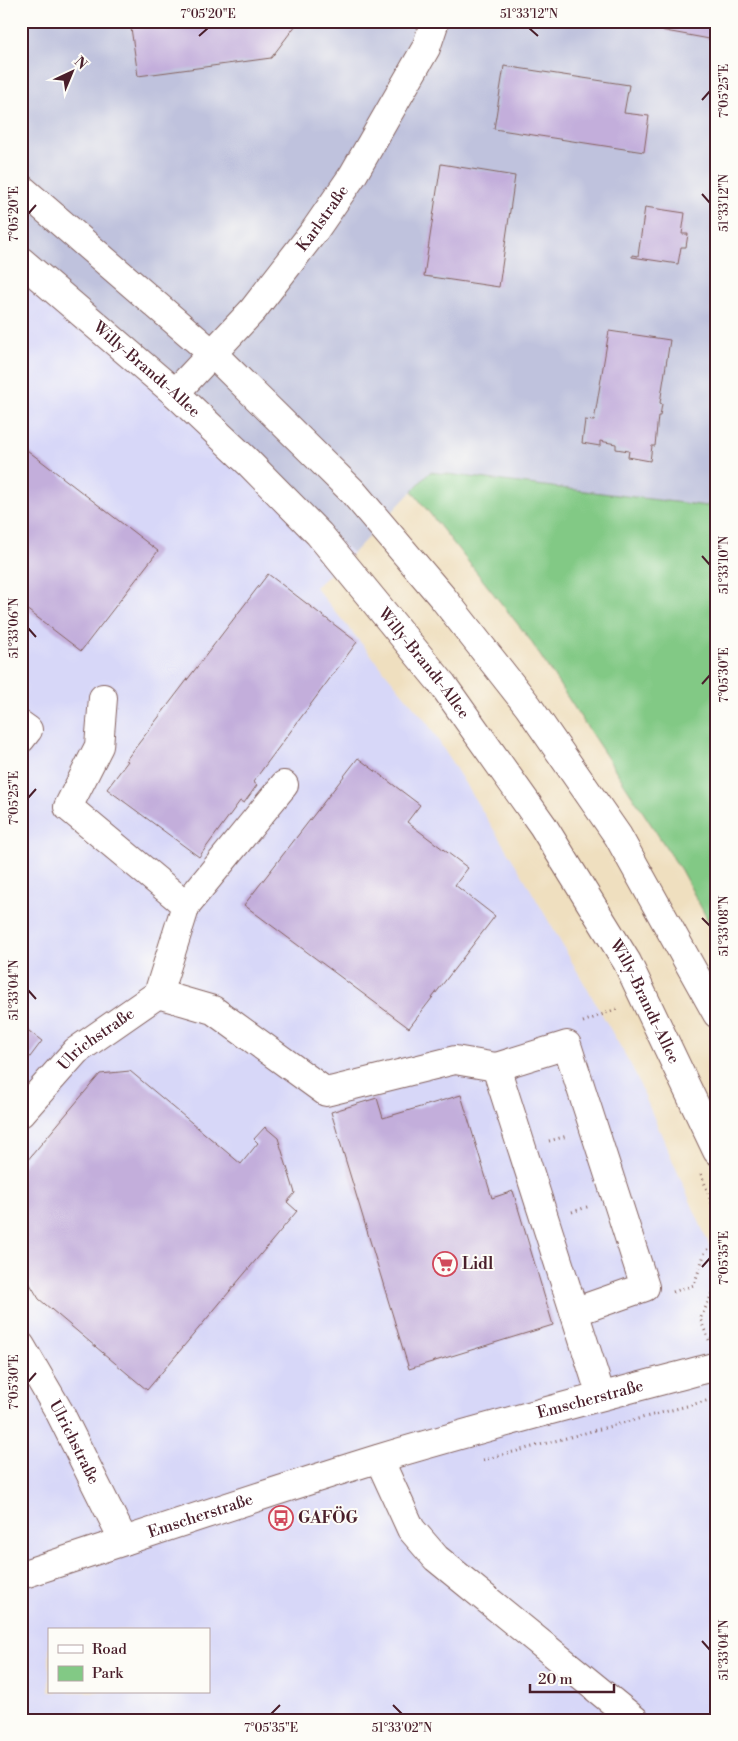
<svg xmlns="http://www.w3.org/2000/svg" width="738" height="1741" viewBox="0 0 738 1741" font-family="'Libre Bodoni',serif">
<rect width="100%" height="100%" fill="#fdfcf7"/>
<filter id="ink" filterUnits="userSpaceOnUse"><feTurbulence type="fractalNoise" baseFrequency=".02" numOctaves="2"/><feDisplacementMap in="SourceGraphic" scale="10" xChannelSelector="R" yChannelSelector="G"/><feConvolveMatrix kernelMatrix="1 2 1 2 8 2 1 2 1" color-interpolation-filters="sRGB"/></filter>
<filter id="wash" filterUnits="userSpaceOnUse"><feTurbulence type="fractalNoise" baseFrequency=".0096" numOctaves="4" result="noise"/><feDisplacementMap in="SourceGraphic" scale="20" xChannelSelector="R" yChannelSelector="G"/><feGaussianBlur stdDeviation="1.12" result="paint"/><feColorMatrix in="noise" values="0 0 0 0 0 0 0 0 0 0 0 0 0 0 0 0 0 1.4 0 .05"/><feComposite in="paint" operator="in"/></filter>
<g filter="url(#wash)">
<rect width="100%" height="100%" fill="#efdfbf"/>
<path fill="#d7d7f8" fill-rule="evenodd" d="M21 250 353 553 315 587 428 724 524 878 632 1067 717 1263V1720H21ZM49 1630H209V1692H49Z"/>
<path fill="#bfc2dd" d="M21 21H717V492L707 506 430 472 353 553 21 250Z"/>
<path fill="#82c985" stroke="#667458" d="M430 472 707 506 717 492V937L681 870 528 637 412 491Z"/>
<g id="blocks">
<path fill="#c3aedb" d="M130 21H299L271 58 138 76Z
M611 21H717V31L715 40Z
M504 66 629 85 624 113 649 116 644 152 494 129Z
M441 164 515 176 499 287 424 276Z
M645 207 685 213 682 234H688L686 247H681L678 264 632 257V255L638 256Z
M609 331 670 340 660 403 662 404 660 416H658L655 446H652L650 461 628 457 629 451 616 449V444L600 441V446L582 443 585 420 594 421Z
M23 447 158 551 81 651 21 605V449Z
M268 574 357 642 253 782 257 785 244 803 240 801 199 857 107 789 128 761 126 760Z
M358 758 420 805 407 822 468 868 455 885 495 916 409 1028 244 905Z
M21 1025 42 1041 21 1069Z
M130 1071 241 1164 258 1143 254 1139 265 1127 278 1138 295 1193 287 1202 297 1211 147 1390 39 1299 21 1269V1168L100 1074Z
M461 1095 492 1198 513 1191 553 1325 409 1369 331 1112 377 1098 383 1118Z"/>
</g>
</g>
<g filter="url(#ink)">
<use href="#blocks" fill-opacity="0" stroke="#84625f" stroke-width="1"/>
<g fill="none" stroke-linecap="round" stroke-linejoin="round">
<defs>
<g id="minor">
<path id="s1" d="M175 393 253 310 315 230 353 175 426 48 435 21"/>
<path d="M103 698 99 746 68 807 186 905 158 994"/>
<path d="M21 725 28 730 21 739"/>
<path d="M186 905 284 785"/>
<path d="M158 994 213 1010 326 1092 455 1060 496 1067"/>
<path id="s2" d="M21 1113 76 1051 158 994"/>
<path d="M574 1312 645 1287 567 1045 496 1067 601 1396"/>
<path id="s3" d="M21 1346 60 1413 124 1541"/>
<path d="M379 1459 411 1529 436 1558 635 1720"/>
<path id="s4" d="M21 1575C140 1536 258 1496 377 1459 490 1425 603 1396 717 1366"/>
</g>
<g id="major">
<path d="M21 188 213 354 353 492 443 598 528 706 618 836 717 1014"/>
<path id="s5" d="M21 261 175 393 248 462 319 534 443 685 543 826 627 962 717 1151"/>
</g>
</defs>
<use href="#minor" stroke="#84625f" stroke-width="30"/>
<use href="#major" stroke="#84625f" stroke-width="30"/>
<path stroke="#84625f" stroke-width="3" stroke-dasharray="1 4" stroke-linecap="butt" d="M583 1022 619 1008
M549 1141 567 1136
M701 1174 717 1217
M572 1212 590 1206
M673 1292 694 1285 705 1252 717 1243
M709 1340 700 1319 717 1284
M483 1460 717 1398"/>
<use href="#minor" stroke="#fff" stroke-width="28"/>
<use href="#major" stroke="#fff" stroke-width="28"/>
</g>
</g>
<path fill="none" stroke="#4a1f2b" stroke-width="2" d="M529 28 538 36M199 36 208 28M702 100 710 91M702 194 710 203M28 214 36 205M702 556 710 565M28 628 36 637M702 684 710 675M28 798 36 789M702 918 710 926M28 990 36 999M702 1267 710 1258M28 1382 36 1373M702 1641 710 1650M393 1705 402 1714M271 1714 280 1705"/>
<defs>
<symbol id="supermarket-ring" viewBox="-11 -11 22 22"><circle r="9.5" fill="#fdfcf7" stroke="#d1495b" stroke-width="1.5"/><path d="M-6-5.5h2.5l.6 2H6L4.5 2H-2.5L-4.4-4H-6ZM-1.5 3.2a1.3 1.3 0 1 0 .1 0ZM3 3.2a1.3 1.3 0 1 0 .1 0Z" fill="#d1495b"/></symbol>
<symbol id="bus-ring" viewBox="-11 -11 22 22"><circle r="9.5" fill="#fdfcf7" stroke="#d1495b" stroke-width="1.5"/><path d="M-5-6H5V4H4V6H2V4H-2V6H-4V4H-5ZM-3.5-4V0h7V-4ZM-3.5 1.2v1.5H-2V1.2ZM2 1.2v1.5H3.5V1.2Z" fill="#d1495b"/></symbol>
</defs>
<g fill-rule="evenodd">
<use href="#supermarket-ring" x="431" y="1250" width="28" height="28"/>
<use href="#bus-ring" x="267" y="1504" width="28" height="28"/>
</g>
<g text-anchor="middle" dominant-baseline="central" stroke-width="4" stroke-linejoin="round" paint-order="stroke">
<g font-size="16" fill="#4a1f2b" stroke="#fdfcf7">
<text stroke="none"><textPath href="#s1" startOffset="229">Karlstraße</textPath></text>
<text stroke="none"><textPath href="#s5" startOffset="166">Willy-Brandt-Allee</textPath></text>
<text stroke="none"><textPath href="#s5" startOffset="571">Willy-Brandt-Allee</textPath></text>
<text stroke="none"><textPath href="#s5" startOffset="976">Willy-Brandt-Allee</textPath></text>
<text stroke="none"><textPath href="#s2" startOffset="106">Ulrichstraße</textPath></text>
<text stroke="none"><textPath href="#s4" startOffset="596">Emscherstraße</textPath></text>
<text stroke="none"><textPath href="#s3" startOffset="110">Ulrichstraße</textPath></text>
<text stroke="none"><textPath href="#s4" startOffset="189">Emscherstraße</textPath></text>
</g>
<g font-size="16" font-weight="bold" fill="#4a1f2b" stroke="#fdfcf7" text-anchor="start">
<text x="462" y="1264">Lidl</text>
<text x="298" y="1518">GAFÖG</text>
</g>
</g>
<rect width="738" height="1741" fill="none" stroke="#fdfcf7" stroke-width="55"/>
<rect x="48" y="1628" width="162" height="65" fill="#fdfcf7" stroke="#b5a4a5"/>
<rect x="58" y="1645" width="25" height="8" fill="#ffffff" stroke="#b5a4a5"/>
<text x="92" y="1654" font-size="15" fill="#4a1f2b">Road</text>
<rect x="58" y="1666" width="25" height="15" fill="#82c985" stroke="#b5a4a5"/>
<text x="92" y="1678" font-size="15" fill="#4a1f2b">Park</text>
<g transform="translate(72 72) rotate(44)" stroke="#fdfcf7" stroke-width="4" paint-order="stroke">
<path d="M0-4L9 19L0 12L-9 19Z" fill="#4a1f2b"/>
<text y="-8" font-size="14" font-weight="bold" text-anchor="middle" fill="#4a1f2b">N</text>
</g>
<path d="M530 1684v8h84v-8" fill="none" stroke="#4a1f2b" stroke-width="2.5"/>
<text x="538" y="1684" font-size="15" fill="#4a1f2b" stroke="#fdfcf7" stroke-width="4" paint-order="stroke">20 m</text>
<rect x="28" y="28" width="682" height="1686" fill="none" stroke="#4a1f2b" stroke-width="2"/>
<g font-size="12" text-anchor="middle" fill="#4a1f2b">
<text x="208" y="18">7°05'20"E</text>
<text x="529" y="18">51°33'12"N</text>
<text transform="translate(724 91) rotate(-90)" y="4">7°05'25"E</text>
<text transform="translate(724 203) rotate(-90)" y="4">51°33'12"N</text>
<text transform="translate(14 214) rotate(-90)" y="4">7°05'20"E</text>
<text transform="translate(724 565) rotate(-90)" y="4">51°33'10"N</text>
<text transform="translate(14 628) rotate(-90)" y="4">51°33'06"N</text>
<text transform="translate(724 675) rotate(-90)" y="4">7°05'30"E</text>
<text transform="translate(14 798) rotate(-90)" y="4">7°05'25"E</text>
<text transform="translate(724 926) rotate(-90)" y="4">51°33'08"N</text>
<text transform="translate(14 990) rotate(-90)" y="4">51°33'04"N</text>
<text transform="translate(724 1258) rotate(-90)" y="4">7°05'35"E</text>
<text transform="translate(14 1382) rotate(-90)" y="4">7°05'30"E</text>
<text transform="translate(724 1650) rotate(-90)" y="4">51°33'04"N</text>
<text x="271" y="1732">7°05'35"E</text>
<text x="402" y="1732">51°33'02"N</text>
</g>
</svg>
